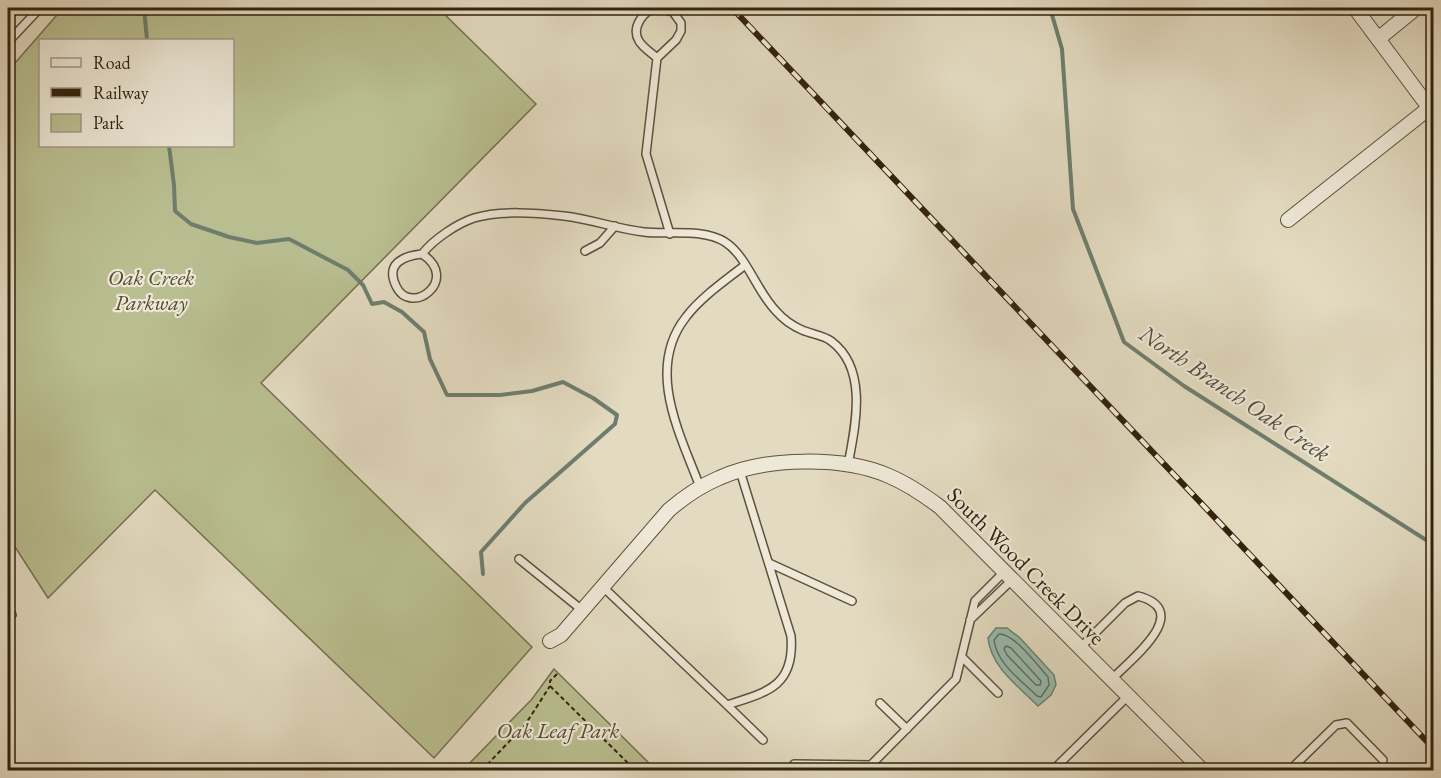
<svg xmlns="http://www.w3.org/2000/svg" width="1441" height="778" viewBox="0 0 1441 778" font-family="'EB Garamond',serif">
<rect width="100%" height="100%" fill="#e3dbc1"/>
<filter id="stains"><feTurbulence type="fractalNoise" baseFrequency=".00333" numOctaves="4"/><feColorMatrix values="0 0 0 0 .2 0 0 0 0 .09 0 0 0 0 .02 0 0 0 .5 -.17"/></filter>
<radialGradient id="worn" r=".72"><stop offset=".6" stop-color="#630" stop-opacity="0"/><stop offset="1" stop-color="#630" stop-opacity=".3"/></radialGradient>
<path fill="#b9be90" stroke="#76704f" stroke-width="1.5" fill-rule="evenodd" d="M63 8H438L536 104 261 383 532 647 434 758 155 490 48 598 8 536V71ZM40 40H232V146H40Z
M554 669 656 770H463L532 699Z"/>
<path fill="#96bbae" stroke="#6e7e6e" stroke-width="1.5" d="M996 628H1007L1020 638 1054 675 1056 685 1051 695 1038 706C1018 686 991 667 988 638Z"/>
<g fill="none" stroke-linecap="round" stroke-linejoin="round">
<path stroke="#646e5e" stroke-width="1.5" d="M999 634C1014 633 1038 666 1048 677L1049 685 1041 697 1037 696C1021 680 997 664 994 640Z
M1006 646 1011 648 1041 681 1040 685H1036L1007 655 1004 649Z"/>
<path stroke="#6e7e6e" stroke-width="4" d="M144 8 147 40
M1050 8 1062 49 1073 209 1124 342 1184 386 1434 545
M169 146 174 185 175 211 191 224 229 237 257 243 289 239 348 270 363 285 372 304 384 302 402 312 424 332 430 359 447 395H500L532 391 563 382 593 398 617 415 615 424 525 503 481 552 483 574"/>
<defs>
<path id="service" d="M657 8C643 10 631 28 639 41 643 48 652 53 657 58
M659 8 673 12 681 23V31L676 40 657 58 646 154 670 234
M8 42 40 8
M585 251 600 243 615 226
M422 254C461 279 411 318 396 286 385 263 404 256 422 254 433 240 456 224 474 218 501 210 536 213 564 216 591 219 617 229 644 232 670 235 702 228 725 242 747 256 757 292 776 311 782 318 793 326 802 330 811 334 823 335 831 341 869 369 855 427 848 465
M700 487C680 434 645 369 686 317 701 297 725 281 745 265
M519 559 582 610
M769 563 852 601
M603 587 727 705C768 692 795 686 791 636L740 471
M8 620 12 615
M970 620 1013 579
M1080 648 1125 603 1138 596C1195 611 1130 660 1111 680
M963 658 998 693
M880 703 907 729
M727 705 763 740
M801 770 794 764 871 765
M866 770 956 679 975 601 1005 571
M1053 770 1127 697
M1290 770 1336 725 1347 723 1383 760"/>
<path id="minor" d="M1355 8 1434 114
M1378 39 1416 8
M1288 220 1428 109
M550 641 561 635 669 510C684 497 700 486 719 478 765 457 843 456 889 476 908 484 924 495 940 507L1202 770"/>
</defs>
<use href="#service" stroke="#5f503b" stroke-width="10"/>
<use href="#minor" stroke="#5f503b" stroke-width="16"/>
<path stroke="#33220e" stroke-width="2" stroke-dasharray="4.5 3" stroke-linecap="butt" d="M557 674 550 681V686L635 770
M482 770 525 725 550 686"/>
<use href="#service" stroke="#ede8d7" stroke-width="7"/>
<use href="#minor" stroke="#ede8d7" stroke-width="14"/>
<defs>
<path id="rail" d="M732 8 1434 749"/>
</defs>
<use href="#rail" stroke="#33220e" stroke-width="6"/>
<use href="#rail" stroke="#ede8d7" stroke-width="4" stroke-dasharray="11" stroke-linecap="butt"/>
</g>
<g text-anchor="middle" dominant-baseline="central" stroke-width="4.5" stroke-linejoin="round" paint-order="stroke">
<g font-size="22" font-style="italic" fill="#54492e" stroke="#ede8d7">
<text x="151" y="277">Oak Creek<tspan x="151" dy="25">Parkway</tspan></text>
<text x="558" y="730">Oak Leaf Park</text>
</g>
<g font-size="22" fill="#33220e" stroke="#ede8d7">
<text transform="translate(1026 566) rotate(45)">South Wood Creek Drive</text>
</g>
<g font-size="24" font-style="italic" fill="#51503e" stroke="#ede8d7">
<text transform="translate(1235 393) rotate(34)">North Branch Oak Creek</text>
</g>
</g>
<rect width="1441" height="778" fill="none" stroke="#e3dbc1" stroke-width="30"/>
<rect x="9" y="9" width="1423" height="760" fill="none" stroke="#33220e" stroke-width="3"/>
<rect x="15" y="15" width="1411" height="748" fill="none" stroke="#33220e" stroke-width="1.5"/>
<rect x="39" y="39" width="195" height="108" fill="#ede8d7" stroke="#a39987" stroke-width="1.5"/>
<rect x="51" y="58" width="30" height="9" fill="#ede8d7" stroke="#a39987" stroke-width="1.5"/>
<text x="93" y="69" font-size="18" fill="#33220e">Road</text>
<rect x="51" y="88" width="30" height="9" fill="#33220e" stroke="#a39987" stroke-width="1.5"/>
<text x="93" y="99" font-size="18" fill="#33220e">Railway</text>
<rect x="51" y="114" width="30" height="18" fill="#b9be90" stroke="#a39987" stroke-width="1.5"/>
<text x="93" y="129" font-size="18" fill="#33220e">Park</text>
<rect width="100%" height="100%" filter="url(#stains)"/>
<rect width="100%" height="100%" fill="url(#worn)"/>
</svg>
